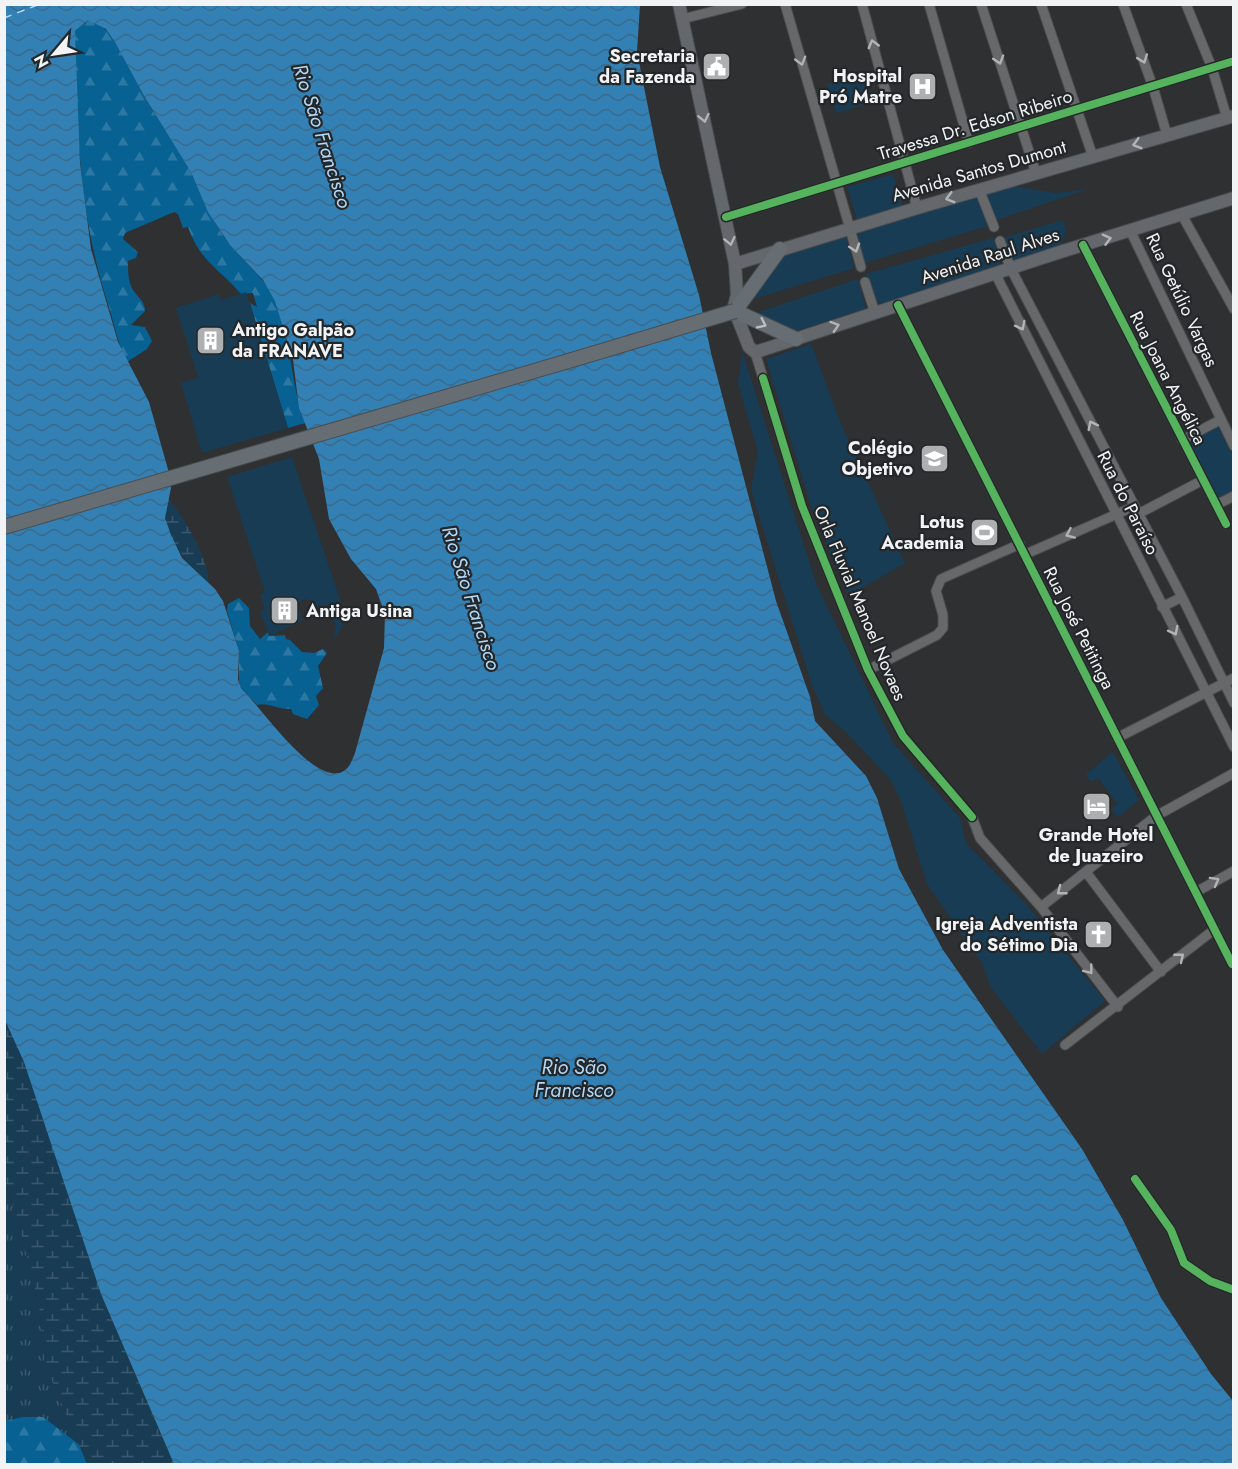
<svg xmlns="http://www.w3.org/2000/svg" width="1238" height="1469" viewBox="0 0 1238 1469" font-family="Jost,sans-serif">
<defs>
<pattern id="grass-tufts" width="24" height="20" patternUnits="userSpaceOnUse" patternTransform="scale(1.5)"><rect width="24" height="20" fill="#193c55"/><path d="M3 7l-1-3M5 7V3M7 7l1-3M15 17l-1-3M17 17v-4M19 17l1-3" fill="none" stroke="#3b596e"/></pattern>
<pattern id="forest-firs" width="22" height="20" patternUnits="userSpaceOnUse" patternTransform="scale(1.5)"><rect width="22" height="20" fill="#076192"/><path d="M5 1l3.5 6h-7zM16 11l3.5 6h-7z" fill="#2c78a2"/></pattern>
<pattern id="wetland-marsh" width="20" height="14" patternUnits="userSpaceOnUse" patternTransform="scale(1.5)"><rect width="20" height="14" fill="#193c55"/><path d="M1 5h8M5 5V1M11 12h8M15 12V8" fill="none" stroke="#3b596e"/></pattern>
<pattern id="water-waves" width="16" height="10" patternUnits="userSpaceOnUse" patternTransform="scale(1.5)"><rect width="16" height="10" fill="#3380b5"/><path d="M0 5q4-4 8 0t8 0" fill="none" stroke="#3b6a8a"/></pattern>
</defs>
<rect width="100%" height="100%" fill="#2e3032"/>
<path fill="url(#grass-tufts)" d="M4 1183 18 1220 39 1305 45 1364 87 1464H5Z"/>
<path fill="url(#forest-firs)" d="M88 20C119 27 131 74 145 98 160 123 177 146 191 172 201 192 208 213 221 232 237 257 262 273 275 300 292 339 290 383 305 423L288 428 250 303 257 307 253 293 241 294C220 269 201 263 188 227L183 228 178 214 174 212 125 233 123 239 138 252 136 258 128 261C128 271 128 282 133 290 138 298 145 301 145 311L131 325 145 327 152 341 147 349 127 362C117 342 114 322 107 301 79 213 76 123 75 31Z
M239 598 249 608 250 626 260 639 268 632 269 636 285 635 286 639 290 640 302 652 314 653 323 649 327 653 318 666 323 688 316 696 319 705 307 719 293 714 291 709C278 710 269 702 257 705L239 685V651L227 611 228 604Z
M23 1417H43L77 1443 100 1464H5V1421Z"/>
<path fill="url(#wetland-marsh)" d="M168 500C182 511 212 566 208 583 188 563 154 533 168 500Z
M5 986 101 1294 174 1464H87L45 1364 39 1305 18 1220 5 1183Z"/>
<path fill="#193c55" d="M865 74 874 102 836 113 827 84Z
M893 174 903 206 857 219 847 187Z
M1009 185 1055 193 1088 189 994 221 986 191Z
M977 193 988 226 865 263 857 240 859 232 866 228Z
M1063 220 1066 230 1062 244 1013 263 1003 238Z
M845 234 854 268 747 301 780 254Z
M993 238 1001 268 887 305C870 301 870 288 866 274Z
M858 279 866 309 796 331 750 315Z
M246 292 288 428 202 453 181 383 198 377 176 308 219 294 221 300Z
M811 344 841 424 905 563 848 596 811 506 766 359Z
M742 351 816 583 893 743 960 818 966 843 1028 906 1105 1001 1042 1054 990 986 983 965 927 884 901 801 890 779 844 730 825 715 812 685 751 490 758 452 738 384Z
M1218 427 1233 457V491L1217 500 1188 442Z
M292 457 342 605 343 626 333 640 336 629 332 615 318 608 314 601 304 599 298 604 302 621 269 636 260 612 265 609 260 595 265 592 227 477Z
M1113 752 1139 800 1118 817 1112 810 1117 803 1099 779 1090 781 1086 774Z"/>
<path fill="url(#water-waves)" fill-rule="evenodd" d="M4 5H640L637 52 660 167 699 295 711 353 776 601 810 697 815 721 866 776 877 798 899 869 943 950 1082 1149 1123 1220 1161 1298 1211 1374 1233 1401V1464H174L101 1294 24 1062 5 1020ZM88 20 106 29 115 42 144 96 191 172 208 212 230 245 263 280 275 301 293 360 299 408 319 459 329 519 351 559 376 589 385 614 384 648 355 753C352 760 350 768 342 772 313 785 260 706 241 688L238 680 239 651 223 601 215 589 182 558 171 535 165 518 171 488 169 473 149 402 118 342 91 249 80 163 75 31Z"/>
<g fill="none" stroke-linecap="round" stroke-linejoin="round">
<path stroke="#b1d8f7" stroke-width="1.5" stroke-dasharray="8 6" stroke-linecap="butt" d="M4 18 40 4"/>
<defs>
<path id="minor" d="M785 4 861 267
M862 4 917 208
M929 4 969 143
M981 4 1036 173
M1041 4 1093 157
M1123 4 1153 87 1167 135
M1186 4 1212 68 1227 118
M682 19 742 4
M979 189 994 227
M1182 215 1234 309
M726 217 1234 61
M1131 232 1234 446
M1000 241 1011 269 1182 597 1234 703
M1083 245 1226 524
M995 273 1234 747
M865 282 875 313
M898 305 1232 964
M755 352 802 506 868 670 937 635 943 628V615L936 591 941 579 1020 544
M1182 440 1220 420
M1216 505 1234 496
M1138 514 1203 480
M1026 554 1133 507
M1162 607 1182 597
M1117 738 1234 678
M972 817 980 838 1041 907 1118 1007
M1086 872 1161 972
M1196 892 1234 871
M1041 907 1156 816 1234 773
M1065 1045 1215 929
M1135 1179 1171 1230 1184 1263 1210 1281 1234 1290"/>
<path id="major" d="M679 4 735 264 737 295 734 306
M735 264 917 208 1234 116
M734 309 749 347 755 352 759 351 1057 253 1234 198"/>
<path id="highway" d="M780 249 735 311 796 339
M4 527 592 354"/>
</defs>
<use href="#minor" stroke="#4b4d4e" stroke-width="11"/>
<use href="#major" stroke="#4b4d4e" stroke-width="14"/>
<use href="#highway" stroke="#4b4d4e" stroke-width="16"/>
<use href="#minor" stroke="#666869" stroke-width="9"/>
<use href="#major" stroke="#64686d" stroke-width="12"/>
<use href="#highway" stroke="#676e73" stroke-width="14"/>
<defs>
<path id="highway-bridge" d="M592 354 735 311"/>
</defs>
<use href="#highway-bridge" stroke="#4b4d4e" stroke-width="16" stroke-linecap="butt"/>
<use href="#highway-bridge" stroke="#676e73" stroke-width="14"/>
<defs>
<path id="cycleway" d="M726 217 1234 61
M1083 245 1226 524
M898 305 1232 964
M763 378 802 506 868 670 903 736 972 817
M1135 1179 1171 1230 1184 1263 1210 1281 1234 1290"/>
</defs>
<use href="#cycleway" stroke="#232729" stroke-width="11"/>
<use href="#cycleway" stroke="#56b35d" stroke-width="8"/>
</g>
<defs><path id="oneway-chevron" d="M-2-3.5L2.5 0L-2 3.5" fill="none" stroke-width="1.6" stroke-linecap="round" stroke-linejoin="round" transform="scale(1.5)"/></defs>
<g stroke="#b2b4b6">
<use href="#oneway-chevron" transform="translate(873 44) rotate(-105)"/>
<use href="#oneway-chevron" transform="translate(1143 59) rotate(70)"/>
<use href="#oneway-chevron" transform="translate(999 60) rotate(73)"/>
<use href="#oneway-chevron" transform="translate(801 61) rotate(74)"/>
<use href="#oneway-chevron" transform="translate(855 248) rotate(72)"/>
<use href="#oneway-chevron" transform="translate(1021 326) rotate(63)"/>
<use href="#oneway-chevron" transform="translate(1092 425) rotate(-117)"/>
<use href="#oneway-chevron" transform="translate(1070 534) rotate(156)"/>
<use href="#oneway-chevron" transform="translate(1174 631) rotate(63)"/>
<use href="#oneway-chevron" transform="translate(1215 881) rotate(-29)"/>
<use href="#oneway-chevron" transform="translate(1061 891) rotate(142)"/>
<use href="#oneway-chevron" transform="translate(1180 957) rotate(-39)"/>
<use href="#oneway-chevron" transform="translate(1089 970) rotate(52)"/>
</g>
<g stroke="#b2b4b8">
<use href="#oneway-chevron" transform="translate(704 118) rotate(78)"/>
<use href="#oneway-chevron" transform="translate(1137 144) rotate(164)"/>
<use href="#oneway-chevron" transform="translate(950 198) rotate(164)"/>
<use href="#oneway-chevron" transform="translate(1107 239) rotate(-15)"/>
<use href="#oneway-chevron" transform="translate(730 241) rotate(78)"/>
<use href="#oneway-chevron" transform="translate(835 326) rotate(-18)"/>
</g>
<use stroke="#babec1" href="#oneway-chevron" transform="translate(762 324) rotate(26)"/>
<defs>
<symbol id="civic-square" viewBox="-11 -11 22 22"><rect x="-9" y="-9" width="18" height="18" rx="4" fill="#adafb1" stroke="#232729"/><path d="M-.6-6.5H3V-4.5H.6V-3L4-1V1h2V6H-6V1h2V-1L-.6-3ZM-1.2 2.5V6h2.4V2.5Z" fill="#fff"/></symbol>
<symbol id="hospital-square" viewBox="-11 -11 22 22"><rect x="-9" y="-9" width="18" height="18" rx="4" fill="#adafb1" stroke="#232729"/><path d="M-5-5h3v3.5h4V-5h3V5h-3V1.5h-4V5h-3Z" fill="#fff"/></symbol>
<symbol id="building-square" viewBox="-11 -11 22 22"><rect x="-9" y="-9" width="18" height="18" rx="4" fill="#adafb1" stroke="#232729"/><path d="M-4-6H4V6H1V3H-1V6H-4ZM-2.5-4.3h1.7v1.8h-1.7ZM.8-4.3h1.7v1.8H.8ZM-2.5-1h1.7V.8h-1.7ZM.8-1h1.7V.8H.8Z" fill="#fff"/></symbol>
<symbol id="school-square" viewBox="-11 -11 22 22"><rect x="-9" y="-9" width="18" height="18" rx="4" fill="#adafb1" stroke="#232729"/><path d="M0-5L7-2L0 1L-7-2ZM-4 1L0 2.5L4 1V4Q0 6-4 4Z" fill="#fff"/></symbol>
<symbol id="stadium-square" viewBox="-11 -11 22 22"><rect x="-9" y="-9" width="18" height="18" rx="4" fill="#adafb1" stroke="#232729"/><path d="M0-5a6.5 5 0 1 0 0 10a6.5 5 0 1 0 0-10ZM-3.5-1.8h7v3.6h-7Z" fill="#fff"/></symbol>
<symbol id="hotel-square" viewBox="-11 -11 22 22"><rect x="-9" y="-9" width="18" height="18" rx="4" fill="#adafb1" stroke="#232729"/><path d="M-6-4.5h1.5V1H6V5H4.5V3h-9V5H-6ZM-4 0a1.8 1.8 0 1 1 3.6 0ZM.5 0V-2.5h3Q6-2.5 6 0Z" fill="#fff"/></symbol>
<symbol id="church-square" viewBox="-11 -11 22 22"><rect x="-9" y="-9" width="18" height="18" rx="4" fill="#adafb1" stroke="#232729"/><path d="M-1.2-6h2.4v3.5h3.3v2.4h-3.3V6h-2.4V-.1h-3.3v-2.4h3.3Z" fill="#fff"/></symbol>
</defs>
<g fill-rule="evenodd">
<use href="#civic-square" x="700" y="50" width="33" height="33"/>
<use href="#hospital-square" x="906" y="70" width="33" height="33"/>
<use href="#building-square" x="194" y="324" width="33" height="33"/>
<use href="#school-square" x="918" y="442" width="33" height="33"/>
<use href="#stadium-square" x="968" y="516" width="33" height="33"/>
<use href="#building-square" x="268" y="594" width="33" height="33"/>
<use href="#hotel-square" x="1080" y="790" width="33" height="33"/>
<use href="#church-square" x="1082" y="918" width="33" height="33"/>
</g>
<g text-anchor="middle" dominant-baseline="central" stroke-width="4.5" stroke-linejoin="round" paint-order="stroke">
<g font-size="18" font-weight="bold" fill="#f1f3f5" stroke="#232729" text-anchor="end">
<text x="695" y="56">Secretaria<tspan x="695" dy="21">da Fazenda</tspan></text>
<text x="902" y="76">Hospital<tspan x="902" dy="21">Pró Matre</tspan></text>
<text x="232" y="330" text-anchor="start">Antigo Galpão<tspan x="232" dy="21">da FRANAVE</tspan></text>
<text x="913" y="448">Colégio<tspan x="913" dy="21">Objetivo</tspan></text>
<text x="964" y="522">Lotus<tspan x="964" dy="21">Academia</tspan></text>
<text x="306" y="611" text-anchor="start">Antiga Usina</text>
<text x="1096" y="835" text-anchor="middle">Grande Hotel<tspan x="1096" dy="21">de Juazeiro</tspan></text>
<text x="1078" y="924">Igreja Adventista<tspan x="1078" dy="21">do Sétimo Dia</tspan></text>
</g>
<g font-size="18" fill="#f1f3f5" stroke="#232729">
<text transform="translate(975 125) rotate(-17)">Travessa Dr. Edson Ribeiro</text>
<text transform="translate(979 171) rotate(-16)">Avenida Santos Dumont</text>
<text transform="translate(990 256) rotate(-18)">Avenida Raul Alves</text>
<text transform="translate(1182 300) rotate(65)">Rua Getúlio Vargas</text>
<text transform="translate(1168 378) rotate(63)">Rua Joana Angélica</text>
<text transform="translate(1128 503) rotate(63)">Rua do Paraíso</text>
<text transform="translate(860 603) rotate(67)">Orla Fluvial Manoel Novaes</text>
<text transform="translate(1079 628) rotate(63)">Rua José Petitinga</text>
</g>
<g font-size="20" font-style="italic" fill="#b1d8f7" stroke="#232729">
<text transform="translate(322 136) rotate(72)">Rio São Francisco</text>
<text transform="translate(471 598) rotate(72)">Rio São Francisco</text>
<text x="574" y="1067">Rio São<tspan x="574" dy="23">Francisco</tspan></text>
</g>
</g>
<rect width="1238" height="1469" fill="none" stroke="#f1f3f5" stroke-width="12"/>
<g transform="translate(54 54) rotate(241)" stroke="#232729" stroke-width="4.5" paint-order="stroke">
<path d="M0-4.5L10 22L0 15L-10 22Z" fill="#f1f3f5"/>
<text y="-9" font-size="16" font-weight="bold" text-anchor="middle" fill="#f1f3f5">N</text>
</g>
</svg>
